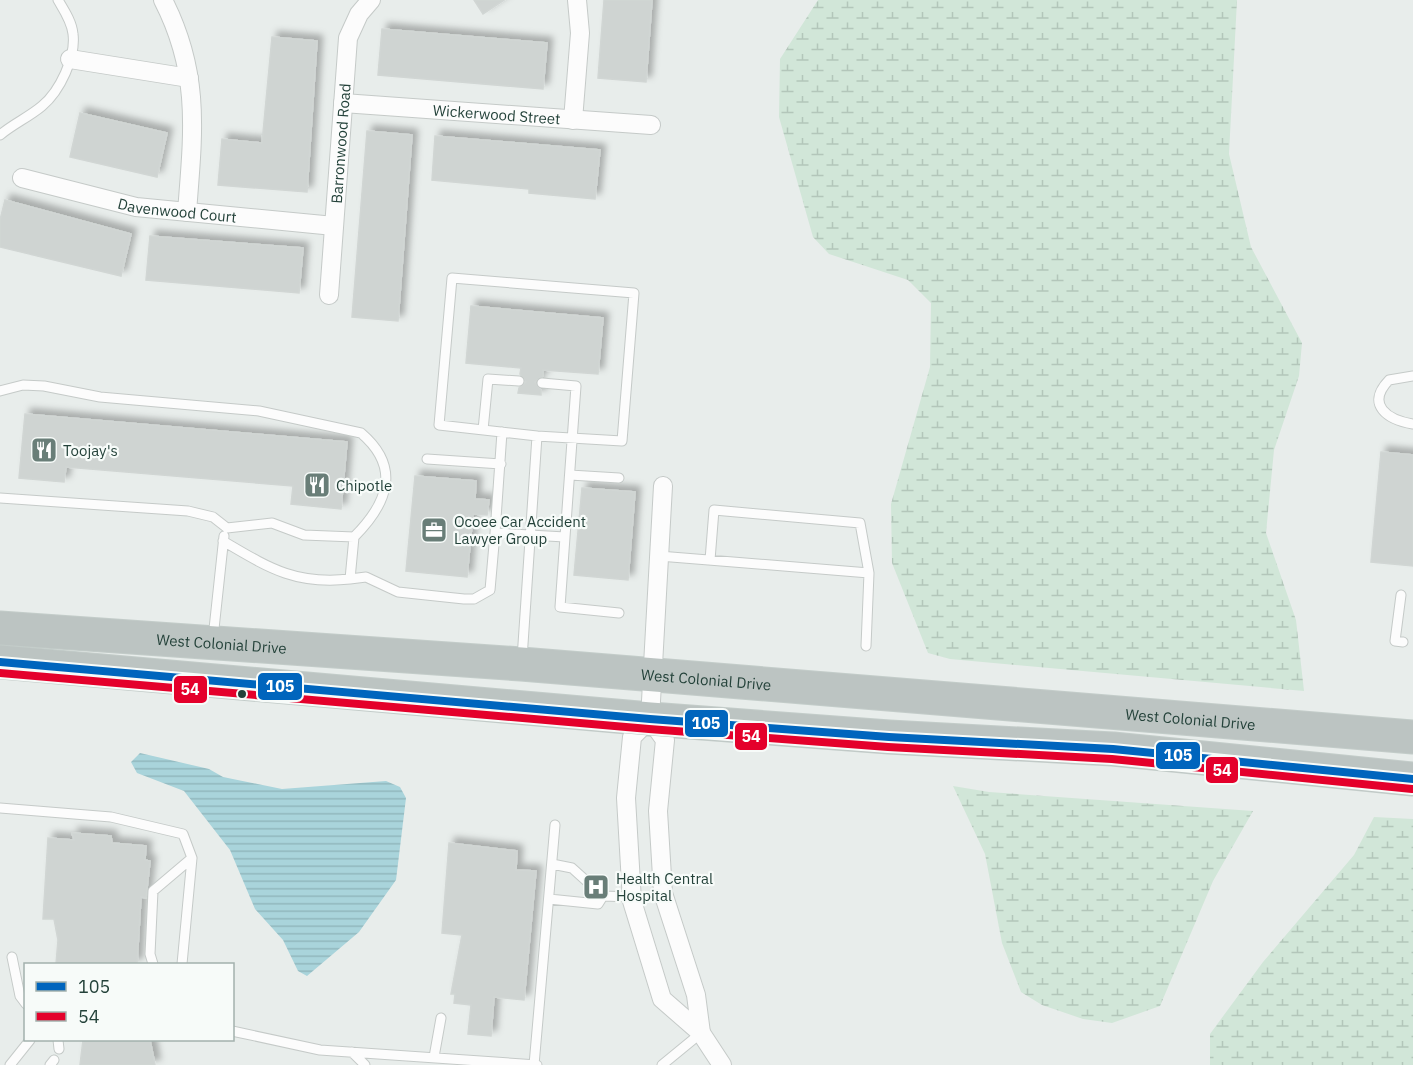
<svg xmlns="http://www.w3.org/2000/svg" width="1413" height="1065" viewBox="0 0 1413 1065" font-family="'IBM Plex Sans',sans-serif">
<defs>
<pattern id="wetland-marsh" width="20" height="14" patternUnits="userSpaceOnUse" patternTransform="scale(1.5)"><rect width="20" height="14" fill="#d1e6d8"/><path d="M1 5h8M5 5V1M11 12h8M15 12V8" fill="none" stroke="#b3c6ba"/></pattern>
<pattern id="water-rules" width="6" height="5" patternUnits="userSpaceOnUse" patternTransform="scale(1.5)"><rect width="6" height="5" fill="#a9d4db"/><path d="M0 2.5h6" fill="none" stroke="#91b7bd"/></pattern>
<filter id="shadow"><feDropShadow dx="5.5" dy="-5.5" stdDeviation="3" flood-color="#0004"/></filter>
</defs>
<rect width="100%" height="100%" fill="#e8edeb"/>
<path fill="url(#wetland-marsh)" d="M818 0H1237L1229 154 1251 247 1302 343 1299 376 1274 450 1266 533 1296 620 1304 691 950 659 928 653 892 563 891 504 930 367 931 303 908 280 829 254 813 237 779 117 780 59Z
M953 786 989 792 1253 811 1213 881 1160 1006 1112 1023 1083 1019 1042 1005 1021 992 1002 943 985 854Z
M1374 817 1413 819V1065H1210V1034L1263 962 1354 855Z"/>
<path fill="url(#water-rules)" d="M140 753 209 769 223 777 282 789 386 781 400 787 406 798 396 880 359 932 307 976 298 971 283 940 255 909 230 850 184 791 137 773 131 762Z"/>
<path fill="#cfd4d2" stroke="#d1d6d4" stroke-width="1.5" filter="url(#shadow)" d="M474 0H504L483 14Z
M604 0H652L646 82 598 78Z
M382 29 547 43 543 89 378 75Z
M272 37 317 41 307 192 218 185 222 139 262 143Z
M80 113 167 133 157 177 70 157Z
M367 131 412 135 398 321 352 317Z
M435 136 600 150 595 199 529 193V189L432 180Z
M5 200 131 234 121 276 0 247V220Z
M150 236 303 248 299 293 146 280Z
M471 306 603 318 598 374 543 370V376L535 382 541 390V395L518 393 519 388 526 382 520 374 521 368 466 363Z
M25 414 347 442 341 509 291 504 293 486 66 467 64 482 19 478Z
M1381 452 1413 455V566L1371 562Z
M415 476 476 481 475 499 489 500 487 515 473 514 467 577 406 571Z
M582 488 635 492 628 580 574 575Z
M72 833 111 836 112 843 146 846 145 860 150 861 146 898 141 897 137 964H56L58 940 54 919H43L48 838 74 840Z
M449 843 517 851 516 870 536 871 524 1000 494 997 491 1036 468 1034 471 1005 454 1003 455 994H451L462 935 442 933Z
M83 1040H150L155 1065H80Z"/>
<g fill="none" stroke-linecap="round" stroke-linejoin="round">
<defs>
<path id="lane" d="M0 135C13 124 29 117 42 106 60 91 76 57 73 34 72 22 64 10 58 0
M0 391 23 385 44 386 100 397 259 411 361 433C402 468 387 504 354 537
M1413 424C1388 420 1365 405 1389 380L1413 376
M483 430 488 379 519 381
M427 459 501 464
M570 475 619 478
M0 498 188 511 213 517 227 528 272 523 304 535 354 537 350 579C295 585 269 568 223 541
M495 533 502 432
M565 537 560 607 619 613
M659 556 869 573
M710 560 714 510 860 523 869 573 866 646
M350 579 366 577 398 592 464 599H474L490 590 495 533 565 537 576 386 542 383
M1401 595 1395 641 1403 642
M213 638 224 536
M522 659 537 436 439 425 452 278 634 293 622 441 537 436
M0 808 111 817 183 834 192 858 153 891 150 954 153 964
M552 864 572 868 603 896 631 897
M549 899 598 904 603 896
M12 957 20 996 26 1004
M182 964 192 858
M232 1031 320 1050 537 1065
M58 1040 59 1049
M352 1052 365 1065
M434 1057 441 1018
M10 1065 30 1040
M50 1065 54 1060
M534 1065 555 825
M662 1065 701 1033"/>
<g id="street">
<path d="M163 0C201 74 193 133 187 212"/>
<path d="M70 59 189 78"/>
<path id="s1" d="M343 103 651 125"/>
<path d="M573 120 580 33 577 0"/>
<path id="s2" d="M22 178 136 207 334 226"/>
<path id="s3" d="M329 295 348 38 359 14 371 0"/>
<path d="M663 486 650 719 665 740 658 811 663 893 696 995 701 1033"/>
<path d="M650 719 632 737 626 798 632 901 662 999 701 1033 722 1065"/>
</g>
<g id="highway">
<path id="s4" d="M0 628 521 664 1413 737"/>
<path d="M0 662 650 719 889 737 1113 749 1413 779"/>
</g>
</defs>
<use href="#lane" stroke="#c5cac8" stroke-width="11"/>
<use href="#street" stroke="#c5cac8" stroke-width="20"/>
<use href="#highway" stroke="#c3ccc9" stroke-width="35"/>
<use href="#lane" stroke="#fcfcfc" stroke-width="9"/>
<use href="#street" stroke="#fcfcfc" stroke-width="18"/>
<use href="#highway" stroke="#bcc4c2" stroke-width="33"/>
<defs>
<path id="bus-1" d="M0 662 650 719 889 737 1113 749 1413 779"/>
<path id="bus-2" d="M0 673 649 729 888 747 1112 759 1412 789"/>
</defs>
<use href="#bus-1" stroke="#f7fbf9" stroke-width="12"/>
<use href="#bus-2" stroke="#f7fbf9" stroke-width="12"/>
<use href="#bus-1" stroke="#0065bd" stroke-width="8"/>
<use href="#bus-2" stroke="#e4002b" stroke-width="8"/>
</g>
<defs>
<symbol id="restaurant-square" viewBox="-11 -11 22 22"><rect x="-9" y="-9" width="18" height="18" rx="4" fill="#697e78" stroke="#f7fbf9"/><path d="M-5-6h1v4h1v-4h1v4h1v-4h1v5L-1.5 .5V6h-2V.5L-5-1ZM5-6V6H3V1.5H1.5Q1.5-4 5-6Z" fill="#fff"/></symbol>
<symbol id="office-square" viewBox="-11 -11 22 22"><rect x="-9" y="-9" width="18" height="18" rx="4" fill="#697e78" stroke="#f7fbf9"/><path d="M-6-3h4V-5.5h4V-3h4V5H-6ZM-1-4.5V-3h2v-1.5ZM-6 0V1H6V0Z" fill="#fff"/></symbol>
<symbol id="hospital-square" viewBox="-11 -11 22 22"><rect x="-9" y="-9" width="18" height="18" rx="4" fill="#697e78" stroke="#f7fbf9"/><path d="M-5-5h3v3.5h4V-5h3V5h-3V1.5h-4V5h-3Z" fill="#fff"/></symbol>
</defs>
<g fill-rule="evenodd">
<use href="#restaurant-square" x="29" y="435" width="30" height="30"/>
<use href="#restaurant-square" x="302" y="470" width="30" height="30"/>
<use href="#office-square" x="419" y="515" width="30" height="30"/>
<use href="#hospital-square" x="581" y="872" width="30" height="30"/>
</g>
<circle fill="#24423a" stroke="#f7fbf9" stroke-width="2" cx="242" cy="694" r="5"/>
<g text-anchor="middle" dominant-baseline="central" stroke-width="4.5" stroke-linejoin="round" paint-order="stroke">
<g font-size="15" fill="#24423a" stroke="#f7fbf9">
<text stroke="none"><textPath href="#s1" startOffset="154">Wickerwood Street</textPath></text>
<text stroke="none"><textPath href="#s3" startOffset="152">Barronwood Road</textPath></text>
<text stroke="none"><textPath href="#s2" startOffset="159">Davenwood Court</textPath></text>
<text stroke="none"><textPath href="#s4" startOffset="222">West Colonial Drive</textPath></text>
<text stroke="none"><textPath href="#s4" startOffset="708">West Colonial Drive</textPath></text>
<text stroke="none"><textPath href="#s4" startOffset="1194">West Colonial Drive</textPath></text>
</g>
<g font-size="15" fill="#24423a" stroke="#f7fbf9" text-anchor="start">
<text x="63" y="450">Toojay's</text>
<text x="336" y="485">Chipotle</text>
<text x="454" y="521">Ocoee Car Accident<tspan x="454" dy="17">Lawyer Group</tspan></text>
<text x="616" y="878">Health Central<tspan x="616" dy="17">Hospital</tspan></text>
</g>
</g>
<g stroke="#f7fbf9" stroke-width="2">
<rect x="257" y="672" width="46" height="29" rx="6" fill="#0065bd"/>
<rect x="173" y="675" width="35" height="29" rx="6" fill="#e4002b"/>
<rect x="684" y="709" width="45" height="29" rx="6" fill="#0065bd"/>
<rect x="734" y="722" width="34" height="29" rx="6" fill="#e4002b"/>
<rect x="1155" y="741" width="46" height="29" rx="6" fill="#0065bd"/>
<rect x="1205" y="756" width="34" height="28" rx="6" fill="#e4002b"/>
</g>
<g font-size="16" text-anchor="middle" font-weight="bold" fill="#fff">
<text x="280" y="692">105</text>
<text x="190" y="695">54</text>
<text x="706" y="729">105</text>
<text x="751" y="742">54</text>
<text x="1178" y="761">105</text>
<text x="1222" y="776">54</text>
</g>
<rect x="24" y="963" width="210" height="78" fill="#f7fbf9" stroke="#a3b1ad" stroke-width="1.5"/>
<rect x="36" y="982" width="30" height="9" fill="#0065bd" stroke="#a3b1ad" stroke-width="1.5"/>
<text x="78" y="993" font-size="18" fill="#24423a">105</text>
<rect x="36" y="1012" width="30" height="9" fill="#e4002b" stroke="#a3b1ad" stroke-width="1.5"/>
<text x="78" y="1023" font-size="18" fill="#24423a">54</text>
</svg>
